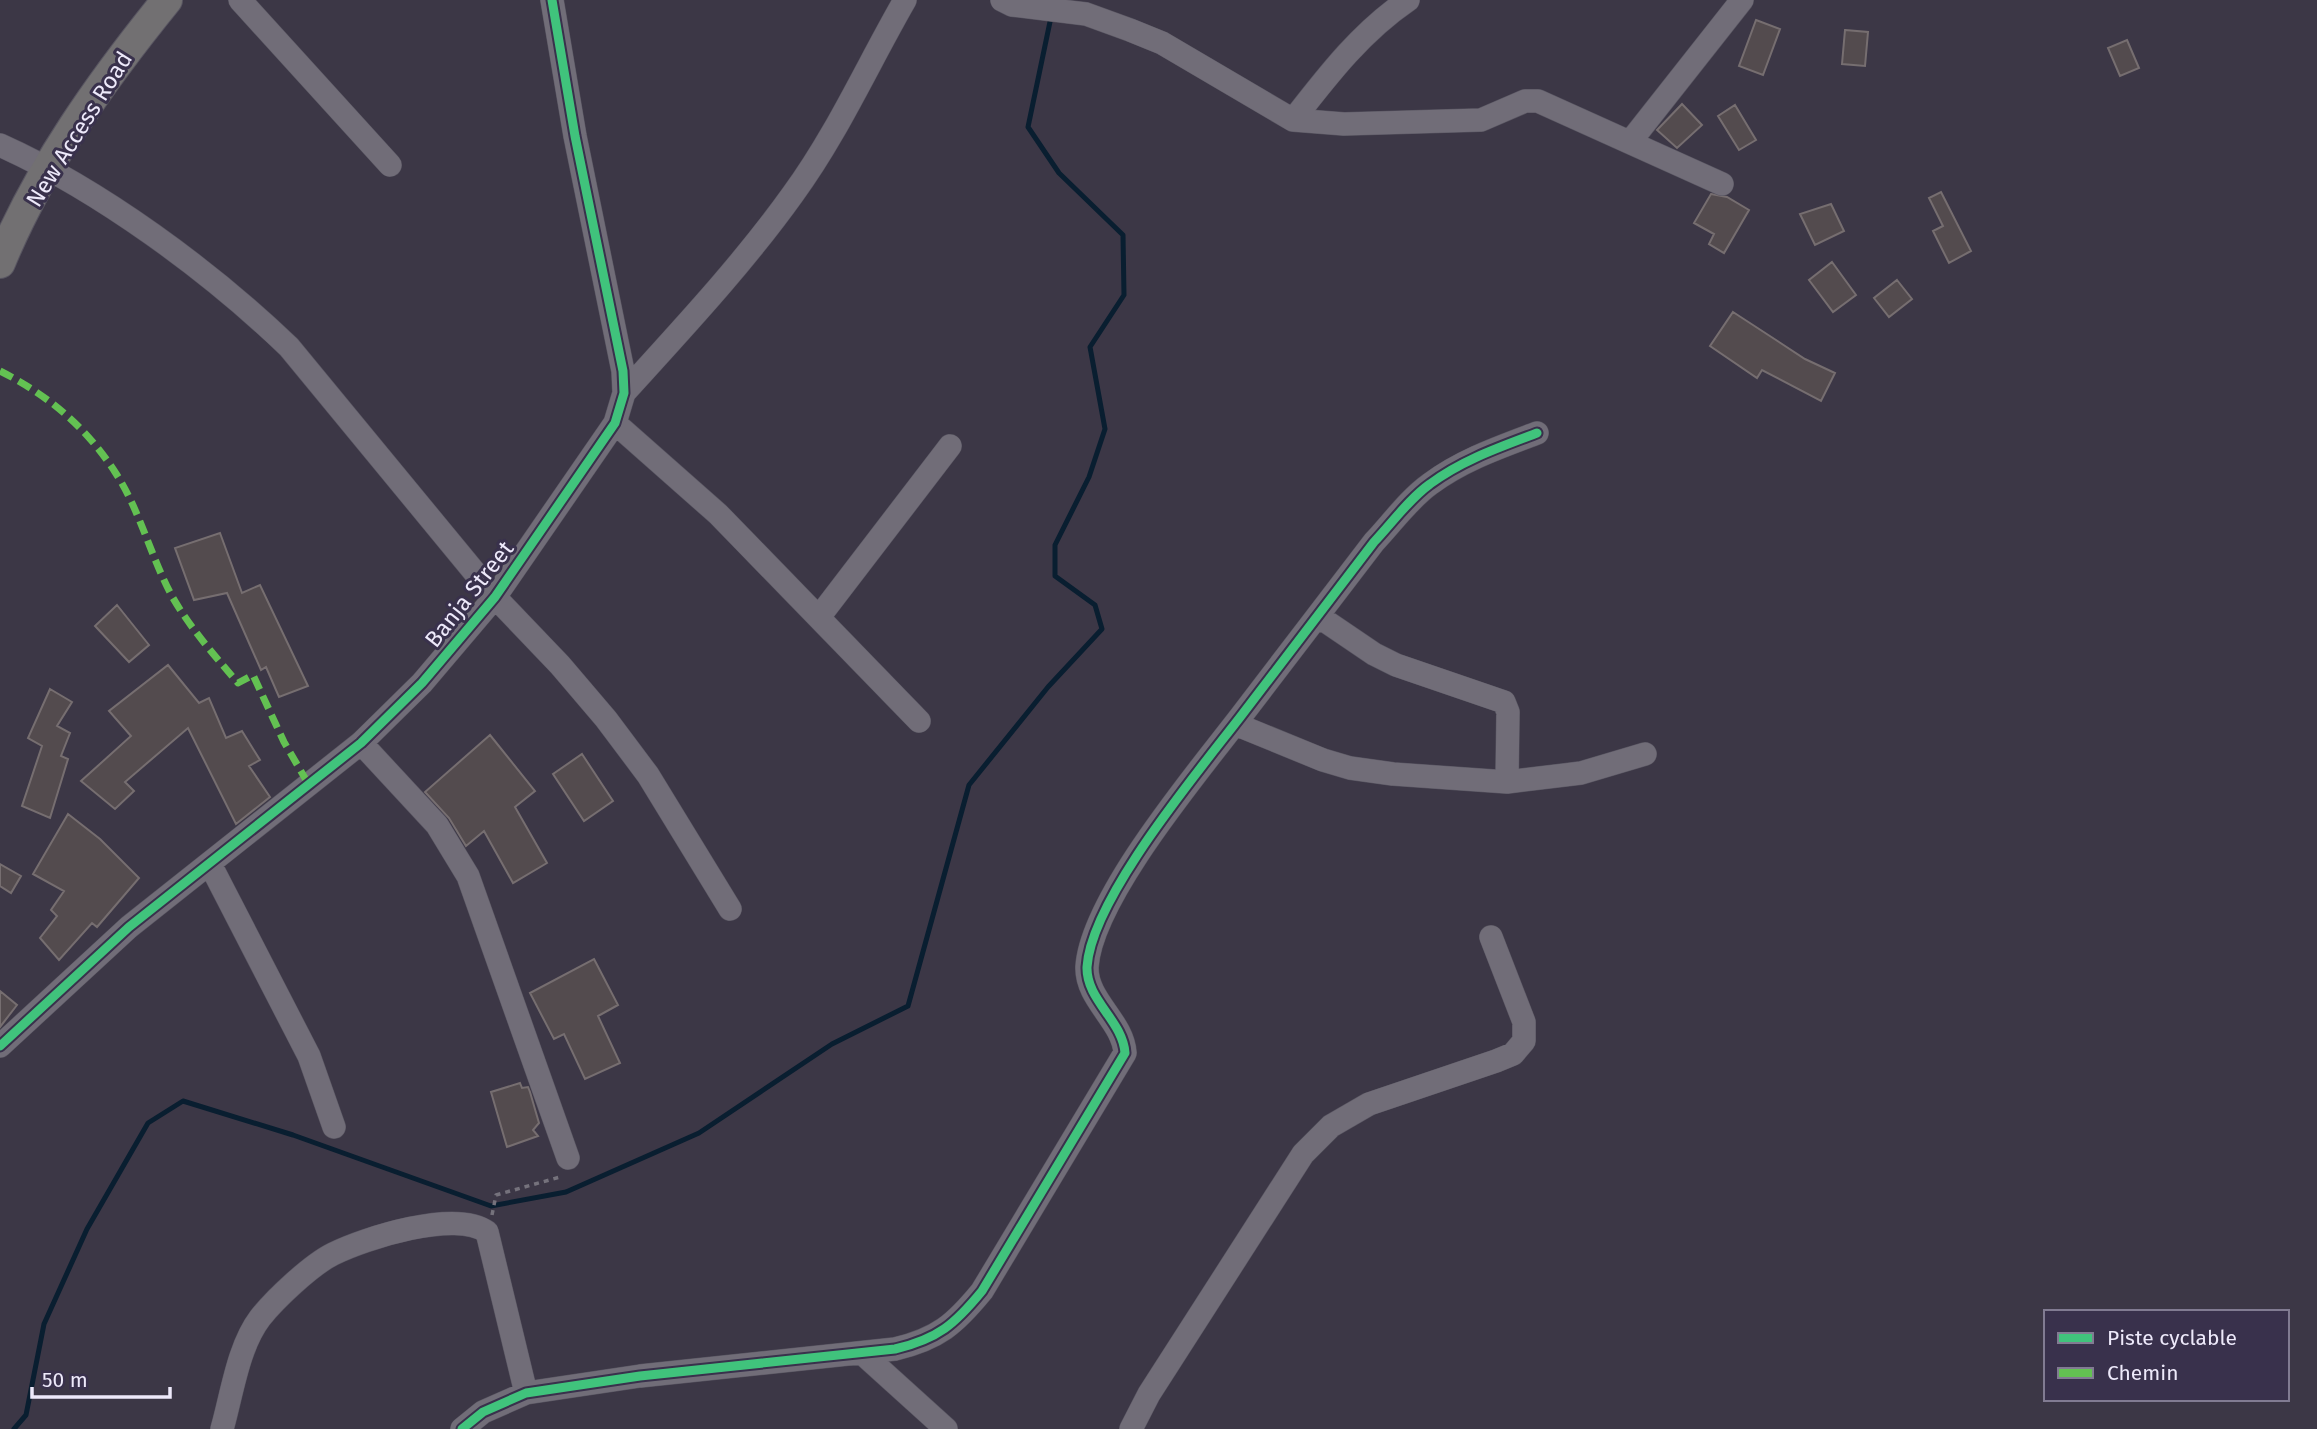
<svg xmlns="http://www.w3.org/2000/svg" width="2317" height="1429" viewBox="0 0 2317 1429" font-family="'Fira Sans',sans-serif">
<rect width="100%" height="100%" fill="#3c3746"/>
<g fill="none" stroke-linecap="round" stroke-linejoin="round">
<path stroke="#091e30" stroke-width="5" d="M14 1429 26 1415 44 1324 87 1229 148 1123 183 1101 293 1135 491 1206 566 1192 699 1133 832 1044 908 1006 969 785 1048 687 1102 629 1095 605 1055 576V545L1089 477 1105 429 1090 347 1124 295 1123 235 1059 173 1028 127 1051 17"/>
</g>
<path fill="#534b4e" stroke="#766e70" stroke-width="2" d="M1756 20 1780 29 1763 75 1739 66Z
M1845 30 1868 32 1865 66 1842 64Z
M2127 40 2139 68 2120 76 2108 48Z
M1682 104 1702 125 1677 148 1657 130Z
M1735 105 1756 140 1739 150 1718 116Z
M1941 192 1971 251 1949 263 1933 231 1943 226 1929 198Z
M1711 194 1727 197 1749 210 1724 253 1709 244 1714 234 1694 223Z
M1831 204 1844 231 1815 245 1800 214Z
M1832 262 1856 295 1833 312 1809 280Z
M1897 280 1912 299 1889 317 1874 298Z
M1733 312 1805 359 1835 373 1821 401 1762 370 1757 378 1710 346Z
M220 533 242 593 260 585 308 686 279 697 266 667 261 670 227 593 194 600 175 548Z
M117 605 149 645 129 662 95 626Z
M168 665 199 703 209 698 226 738 242 731 260 760 249 766 270 797 236 824 188 728 125 782 134 791 115 809 81 781 131 736 109 711Z
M50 689 72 702 57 726 70 733 61 756 68 759 50 818 22 806 42 746 28 738Z
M490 735 535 791 515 807 547 863 513 883 484 831 466 846 449 818 425 792Z
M582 754 613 801 584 821 553 774Z
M68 814 100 839 139 878 97 927 92 923 59 960 40 938 57 916 51 910 64 891 33 874Z
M0 864 21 876 11 893 0 886Z
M594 959 618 1005 598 1016 620 1063 585 1079 564 1034 554 1039 530 993Z
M0 991 17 1005 0 1027Z
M520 1083 522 1088 528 1087 530 1092 539 1123 533 1130 538 1136 507 1147 491 1092Z"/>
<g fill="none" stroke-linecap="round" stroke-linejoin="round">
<defs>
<path id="minor" d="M240 0 390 165
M1002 0 1012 5 1086 14 1130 30 1162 43 1293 120 1344 124 1481 120 1525 101H1538L1722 184
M1293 120C1328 75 1361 32 1408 0
M1630 142 1742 0
M0 145C100 190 210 271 289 347L495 597 560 665 606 719 648 775 730 909
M624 393C682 329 743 264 793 194 837 134 868 64 905 0
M615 423 718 514 919 721
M1318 616 1374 654 1396 665 1504 702 1508 712 1507 782
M819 617 950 446
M1235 724 1323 760 1350 768 1393 774 1507 782 1581 773 1645 754
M361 743 437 825 468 876 568 1158
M210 864 309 1056 334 1127
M0 1046 129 927 361 743 422 683 495 597 615 423 624 393 623 371 575 136 552 0
M862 1353 946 1429
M222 1429C232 1394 238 1347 260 1318 275 1299 311 1265 333 1254 365 1238 456 1209 487 1232L526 1393
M462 1429 483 1412 526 1393 640 1376 895 1349C938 1339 955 1324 982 1291L1125 1053C1123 1021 1086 1000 1087 967 1091 899 1198 772 1241 716 1285 658 1330 600 1374 542 1392 523 1409 499 1430 484 1462 460 1500 447 1537 433
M1131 1429 1149 1394 1303 1154 1331 1126 1369 1104 1496 1061 1513 1054 1524 1041V1022L1491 937"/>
<path id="major" d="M0 263C39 168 102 80 167 0"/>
</defs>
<use href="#minor" stroke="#585561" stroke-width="24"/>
<use href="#major" stroke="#585561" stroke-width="32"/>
<path stroke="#75727c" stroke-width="3.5" stroke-dasharray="5 5" stroke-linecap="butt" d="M492 1215 496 1195 560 1177"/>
<use href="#minor" stroke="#716d78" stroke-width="23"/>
<use href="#major" stroke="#727072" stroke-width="30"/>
<path stroke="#63c152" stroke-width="7" stroke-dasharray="14 7" stroke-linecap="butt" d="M0 371C48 395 86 427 115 472 140 510 151 558 173 598 191 629 215 656 238 683L253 675 284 742 309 785"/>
<defs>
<path id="cycleway" d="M0 1046 129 927 361 743 422 683 495 597 615 423 624 393 623 371 575 136 552 0
M462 1429 483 1412 526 1393 640 1376 895 1349C938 1339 955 1324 982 1291L1125 1053C1123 1021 1086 1000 1087 967 1091 899 1198 772 1241 716 1285 658 1330 600 1374 542 1392 523 1409 499 1430 484 1462 460 1500 447 1537 433"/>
</defs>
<use href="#cycleway" stroke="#39314c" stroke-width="13"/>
<use href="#cycleway" stroke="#40c37c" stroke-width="9"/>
</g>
<g text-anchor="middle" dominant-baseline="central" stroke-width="6" stroke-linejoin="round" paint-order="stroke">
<g font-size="23" fill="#ede9fa" stroke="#39314c">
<text transform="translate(79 129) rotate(-58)">New Access Road</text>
<text transform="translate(469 594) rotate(-52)">Banja Street</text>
</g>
</g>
<rect x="2044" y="1310" width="245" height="91" fill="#39314c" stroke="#817b92" stroke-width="2"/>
<rect x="2058" y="1333" width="35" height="10" fill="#40c37c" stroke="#817b92" stroke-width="2"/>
<text x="2107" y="1345" font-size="21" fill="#ede9fa">Piste cyclable</text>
<rect x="2058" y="1368" width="35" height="10" fill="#63c152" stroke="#817b92" stroke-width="2"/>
<text x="2107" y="1380" font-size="21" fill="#ede9fa">Chemin</text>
<path d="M32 1387v10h138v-10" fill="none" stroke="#ede9fa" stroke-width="3.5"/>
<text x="42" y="1387" font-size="21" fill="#ede9fa" stroke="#39314c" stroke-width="5" paint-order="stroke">50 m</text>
</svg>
